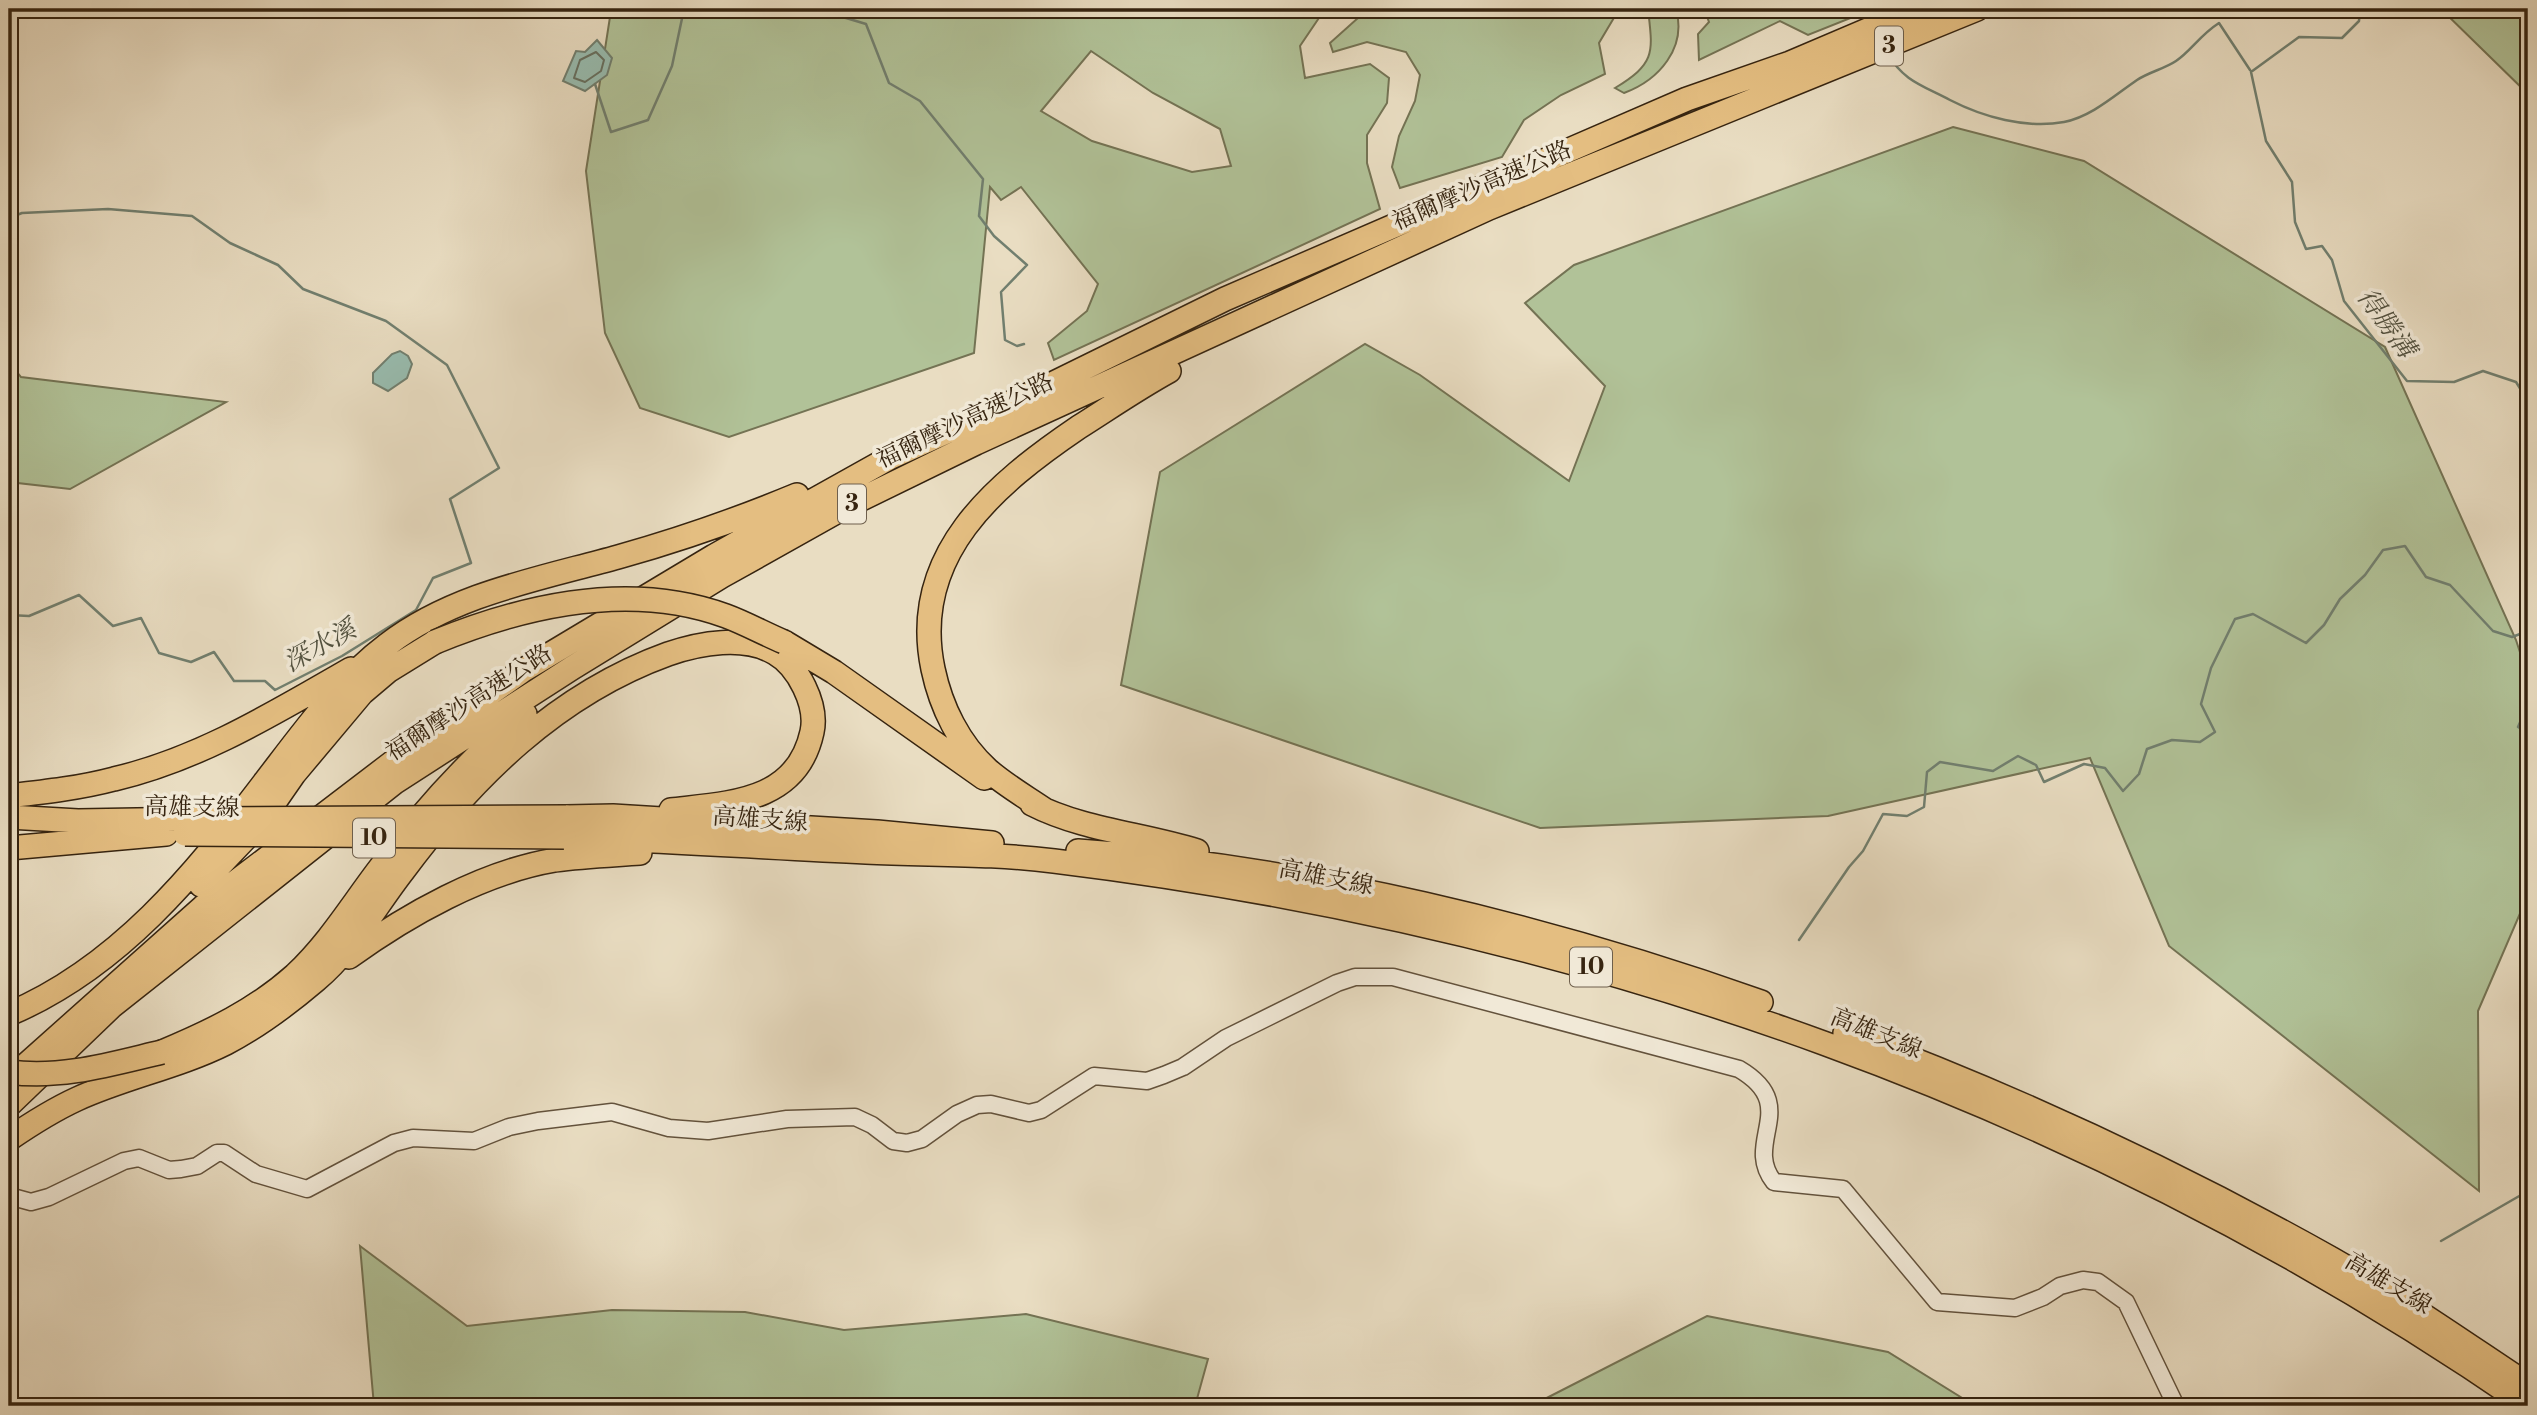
<svg xmlns="http://www.w3.org/2000/svg" width="2537" height="1415" viewBox="0 0 2537 1415" font-family="'Libre Bodoni','Noto Serif TC',serif">
<rect width="100%" height="100%" fill="#e9ddc2"/>
<filter id="stains"><feTurbulence type="fractalNoise" baseFrequency=".00286" numOctaves="4"/><feColorMatrix values="0 0 0 0 .2 0 0 0 0 .09 0 0 0 0 .02 0 0 0 .5 -.17"/></filter>
<radialGradient id="worn" r=".72"><stop offset=".6" stop-color="#630" stop-opacity="0"/><stop offset="1" stop-color="#630" stop-opacity=".3"/></radialGradient>
<path fill="#b1c298" stroke="#747354" stroke-width="2" fill-rule="evenodd" d="M605 9H1325L1300 46 1305 78 1370 64 1389 78 1387 103 1367 135V163L1380 209 1054 360 1048 343 1087 311 1098 284 1021 187 1001 200 990 187 974 353 729 437 640 408 605 333 586 171 610 17ZM1091 51 1153 93 1220 129 1231 166 1192 172 1092 141 1041 111Z
M1368 9H1617L1618 11 1599 43 1605 74 1561 95 1524 120 1502 157 1400 188 1392 167 1399 136 1415 101 1420 75 1406 52 1367 42 1333 52 1330 43Z
M1648 9H1676C1687 48 1659 80 1624 93L1615 88C1656 63 1653 53 1648 9Z
M1704 9H1873L1808 35 1780 21 1699 60 1698 34 1709 22Z
M2441 9H2528V94Z
M1953 127 2084 161 2385 347 2516 640 2528 677V895L2478 1011 2479 1191 2169 946 2090 758 1828 816 1540 828 1121 685 1160 472 1365 344 1420 375 1569 481 1605 386 1525 303 1574 265Z
M9 362 21 377 226 402 70 489 9 482Z
M360 1246 467 1326 612 1310 745 1312 844 1330 1026 1314 1208 1359 1195 1406H374Z
M1707 1316 1888 1352 1975 1406H1531Z"/>
<path fill="#98bcaf" stroke="#717f6f" stroke-width="2" d="M597 40 612 58 607 75 585 91 563 81 576 51 585 52Z
M400 351 408 356 412 364 407 378 388 391 373 383V373L392 354Z"/>
<g fill="none" stroke-linecap="round" stroke-linejoin="round">
<path stroke="#677060" stroke-width="2" d="M596 52 604 60 601 71 585 82 574 78 580 60Z"/>
<path stroke="#717f6f" stroke-width="2.5" d="M816 9 866 24 889 83 920 101 983 179 979 216 994 236 1027 265 1001 292 1005 340 1017 346 1024 344
M1862 9 1869 21
M2360 9 2359 21 2342 38 2299 37 2251 72 2266 141 2292 182 2295 222 2306 249 2322 246 2332 260 2344 301 2407 381 2454 382 2483 371 2516 382 2528 401
M1888 54C1903 81 1924 86 1950 100 1983 117 2026 129 2064 122 2091 117 2115 95 2137 80 2149 72 2164 69 2176 61 2191 51 2200 35 2219 23L2250 70
M595 84 611 132 648 120 672 66 684 9
M9 218 22 213 108 209 192 216 230 243 278 265 303 289 386 321 447 365 499 468 450 499 471 563 433 578 416 610 342 656 275 690 265 681H234L214 652 191 662 159 653 141 618 113 626 79 595 29 616 9 615
M2528 704 2518 727 2528 733
M1799 940 1849 867 1863 851 1883 814 1907 816 1924 807 1927 772 1940 762 1993 771 2018 756 2036 765 2044 782 2084 764 2105 768 2123 791 2139 774 2147 749 2172 740 2200 742 2215 732 2201 704 2211 668 2235 619 2253 614 2306 643 2324 625 2340 599 2365 575 2383 550 2405 546 2426 577 2450 585 2493 631 2512 637 2528 631
M2441 1241 2528 1191"/>
<defs>
<path id="tertiary" d="M9 1196 31 1202 49 1197 124 1161 139 1158 169 1170 181 1169 197 1166 217 1153H224L256 1174 307 1189 394 1143 413 1138 474 1141 509 1127 538 1121 612 1112 669 1128 708 1131 787 1119 855 1117 872 1125 893 1141 907 1143 922 1139 957 1114 977 1105 991 1104 1029 1113 1041 1110 1094 1076 1147 1081 1164 1075 1183 1067 1226 1038 1337 983 1355 977H1393L1739 1069C1802 1106 1742 1142 1774 1182L1843 1189 1937 1302 2015 1308 2043 1297 2060 1286 2083 1280 2098 1282 2126 1302 2176 1406"/>
<path id="motorway" d="M784 642 834 672 984 778
M9 796C44 792 80 788 114 779 200 759 276 712 351 669
M1032 804C1083 830 1143 834 1197 851
M1045 810C1026 797 1005 785 988 770 959 744 941 707 933 669 909 555 995 484 1079 427 1109 408 1138 388 1169 371
M9 817 78 821 196 819
M566 817 613 816 877 832 992 843
M564 837C665 841 765 847 866 852 928 855 992 853 1054 861 1586 926 2086 1101 2528 1406
M9 848 166 834
M1078 851C1302 866 1549 927 1761 1002
M201 885 260 823 294 774 362 693 388 671 435 642
M349 957C407 915 483 872 555 860 583 856 612 855 640 853
M9 1014C118 968 194 875 264 783 301 735 339 681 387 645 453 594 539 579 618 557 679 540 739 519 797 495
M1845 1033C2014 1096 2175 1171 2332 1259 2399 1297 2463 1342 2528 1385
M162 1052C210 1032 256 1010 295 975 328 944 350 908 377 872 421 813 468 759 525 714
M9 1080 203 907 397 759 522 671 714 556 891 457 1052 384 1225 299 1687 99 1790 63 1917 9
M9 1105 112 1006 395 782 572 668 722 576 847 506 976 443 1489 208 1977 9
M9 1139C31 1124 53 1110 77 1099 125 1077 178 1067 226 1043 257 1027 289 1003 316 980 351 951 375 907 403 871 473 777 557 694 668 654 700 643 744 635 775 653 798 666 818 705 812 732 797 802 731 803 671 810"/>
</defs>
<use href="#tertiary" stroke="#63523c" stroke-width="19"/>
<use href="#motorway" stroke="#362410" stroke-width="26"/>
<use href="#tertiary" stroke="#f1e9d7" stroke-width="16"/>
<use href="#motorway" stroke="#e4be81" stroke-width="23"/>
<defs>
<path id="motorway-bridge" d="M435 642C525 605 630 581 726 616 745 623 765 634 784 642
M196 819 566 817
M185 834 564 837
M9 1072C62 1079 111 1064 162 1052"/>
</defs>
<use href="#motorway-bridge" stroke="#362410" stroke-width="26" stroke-linecap="butt"/>
<use href="#motorway-bridge" stroke="#e4be81" stroke-width="23"/>
</g>
<g text-anchor="middle" dominant-baseline="central" stroke-width="7" stroke-linejoin="round" paint-order="stroke">
<g fill="#f1e9d7" stroke="#6e5f4c" stroke-width="2">
<rect x="1875" y="26.5" width="28" height="39" rx="5"/>
<rect x="838" y="484.5" width="28" height="39" rx="5"/>
<rect x="353" y="818.5" width="42" height="39" rx="5"/>
<rect x="1570" y="947.5" width="42" height="39" rx="5"/>
</g>
<g font-size="23" font-weight="bold" fill="#362410">
<text x="1889" y="46">3</text>
<text x="852" y="504">3</text>
<text x="374" y="838">10</text>
<text x="1591" y="967">10</text>
</g>
<g font-size="24" fill="#362410" stroke="#f1e9d7">
<text transform="translate(1482 186) rotate(-23)">福爾摩沙高速公路</text>
<text transform="translate(965 421) rotate(-25)">福爾摩沙高速公路</text>
<text transform="translate(469 703) rotate(-33)">福爾摩沙高速公路</text>
<text transform="translate(192 808) rotate(1)">高雄支線</text>
<text transform="translate(760 820) rotate(4)">高雄支線</text>
<text transform="translate(1326 878) rotate(11)">高雄支線</text>
<text transform="translate(1876 1034) rotate(22)">高雄支線</text>
<text transform="translate(2388 1284) rotate(31)">高雄支線</text>
</g>
<g font-size="26" font-style="italic" fill="#535240" stroke="#f1e9d7">
<text transform="translate(2386 323) rotate(54)">得勝溝</text>
<text transform="translate(320 646) rotate(-29)">深水溪</text>
</g>
</g>
<rect width="2537" height="1415" fill="none" stroke="#e9ddc2" stroke-width="35"/>
<rect x="10" y="10" width="2516" height="1394" fill="none" stroke="#362410" stroke-width="3.5"/>
<rect x="18" y="18" width="2502" height="1380" fill="none" stroke="#362410" stroke-width="2"/>
<rect width="100%" height="100%" filter="url(#stains)"/>
<rect width="100%" height="100%" fill="url(#worn)"/>
</svg>
